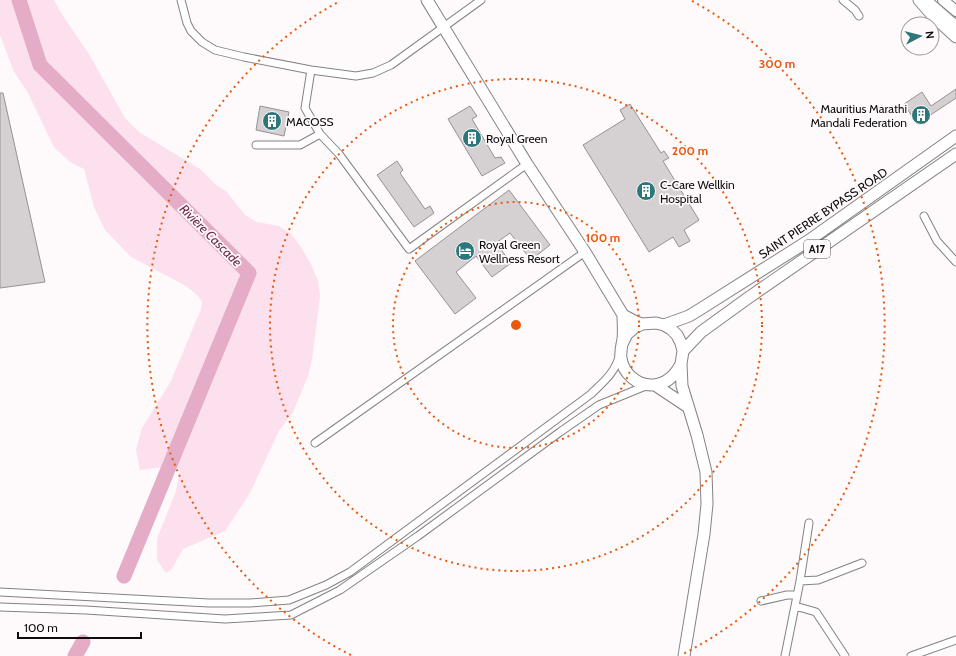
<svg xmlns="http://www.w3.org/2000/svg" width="956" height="656" viewBox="0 0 956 656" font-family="Cabin,sans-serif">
<rect width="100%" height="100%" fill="#fef9fb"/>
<path fill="#fde0ed" d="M0 0H54L63 16 89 54 125 118 139 132 200 169 216 185 226 191 245 215 257 222 279 226 291 234 301 247 312 266 318 281 320 297 312 360 308 376 293 412 279 431 250 493 225 531 183 549 172 569 166 573 157 560V539L176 491 180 470 174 466 140 470 136 450 142 428 171 381 201 309 202 302 198 296 186 286 131 257 105 230 94 207 84 169 70 162 54 147 27 91 14 72 0 35Z"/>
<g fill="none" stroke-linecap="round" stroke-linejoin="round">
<path stroke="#e4acc6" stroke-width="15" d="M19 0 40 65 249 273 124 576
M75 656 83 642"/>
</g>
<path fill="#d5d0d2" stroke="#959193" d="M956 89V98L917 124 904 104 922 92 931 106Z
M0 93H3L45 282 0 288Z
M630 104 661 153 664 151 669 158 663 161 699 220 684 230 690 241 679 247 673 237 649 252 583 145 625 119 620 110Z
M260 106 289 112 284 136 256 130Z
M470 106 477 116 472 119 495 158 501 157 505 163 482 176 448 119Z
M397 161 403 170 400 173 425 209 430 206 434 213 414 227 377 175Z
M509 190 550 245 531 260 510 233 496 243 511 263 492 277 476 256 456 272 476 298 455 314 415 261Z"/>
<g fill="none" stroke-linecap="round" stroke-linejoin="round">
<defs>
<path id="street" d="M181 0 187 23 191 31 202 42 215 50 244 57 311 70 356 76 373 73 391 65 481 0
M843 0 855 10 859 16
M311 70 305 108 320 134 339 154 409 249 527 164
M256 145H300L320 134
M924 216 937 241 956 262
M315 443 585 252
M800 581 809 523
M0 592 209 603H250L289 600 326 585 350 572 591 394C603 382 614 374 619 357
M761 601 787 595H797
M795 606 816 612 845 656
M0 607 86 610 225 619 291 615 340 590 418 536 560 432 599 405 648 385
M785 656 800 581 818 580 862 563
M911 656 956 640"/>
<path id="secondary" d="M926 0 956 26
M943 0 956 11"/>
<path id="primary" d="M427 0 527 164 585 252 623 315 636 322 642 324
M919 0 934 17 956 37
M623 315C623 323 624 331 623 339 622 345 620 351 621 358 623 373 637 386 653 385 667 384 675 376 681 364
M664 325 689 316 702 308 808 241 956 136
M623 342 627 334 634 328 642 324 656 323 664 325 671 329 677 335 681 343 683 351 681 364 682 386 697 435 706 472 707 504 704 534 684 656
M683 351 701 332 748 298 956 154
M655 385 688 407"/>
</defs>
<use href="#street" stroke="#868284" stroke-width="9"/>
<use href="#secondary" stroke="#868284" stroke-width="12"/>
<use href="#primary" stroke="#868284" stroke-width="13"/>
<use href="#street" stroke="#fff" stroke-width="7"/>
<use href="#secondary" stroke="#fff" stroke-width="10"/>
<use href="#primary" stroke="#fff" stroke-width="11"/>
</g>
<g fill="none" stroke="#e8590c" stroke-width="2" stroke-dasharray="2 4">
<circle cx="516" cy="325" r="123"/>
<circle cx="516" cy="325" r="246"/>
<path d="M351 655A369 369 0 0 1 340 1M692 1A369 369 0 0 1 681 655"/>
</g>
<defs>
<symbol id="building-disc" viewBox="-11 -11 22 22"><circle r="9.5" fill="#2d777a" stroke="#fef9fb"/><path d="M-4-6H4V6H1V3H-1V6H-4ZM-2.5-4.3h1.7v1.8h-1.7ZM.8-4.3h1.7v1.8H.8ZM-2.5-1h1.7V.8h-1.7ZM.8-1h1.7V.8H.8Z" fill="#fff"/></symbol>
<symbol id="hotel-disc" viewBox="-11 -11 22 22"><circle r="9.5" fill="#2d777a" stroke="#fef9fb"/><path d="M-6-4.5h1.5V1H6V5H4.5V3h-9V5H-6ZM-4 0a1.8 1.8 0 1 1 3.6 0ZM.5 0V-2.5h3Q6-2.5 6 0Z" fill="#fff"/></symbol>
</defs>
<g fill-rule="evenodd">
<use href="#building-disc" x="910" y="104" width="22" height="22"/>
<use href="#building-disc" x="261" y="110" width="22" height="22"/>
<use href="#building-disc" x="461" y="127" width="22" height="22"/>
<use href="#building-disc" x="635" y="180" width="22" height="22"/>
<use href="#hotel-disc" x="454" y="240" width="22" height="22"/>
</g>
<g text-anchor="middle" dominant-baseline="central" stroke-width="3.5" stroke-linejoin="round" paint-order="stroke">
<rect fill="#fef9fb" stroke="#565354" stroke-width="1" x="804" y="240" width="26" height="18" rx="3"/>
<g font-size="11" font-weight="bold" fill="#0e0c0d">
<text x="817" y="249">A17</text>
</g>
<g font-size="12" fill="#0e0c0d" stroke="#fef9fb" text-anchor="start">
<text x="907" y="108" text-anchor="end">Mauritius Marathi<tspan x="907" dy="14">Mandali Federation</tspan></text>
<text x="286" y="121">MACOSS</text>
<text x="486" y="138">Royal Green</text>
<text x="660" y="184">C-Care Wellkin<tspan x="660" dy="14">Hospital</tspan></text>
<text x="479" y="244">Royal Green<tspan x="479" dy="14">Wellness Resort</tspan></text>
</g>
<g font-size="12" fill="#0e0c0d" stroke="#fef9fb">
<text transform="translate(823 213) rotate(-34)">SAINT PIERRE BYPASS ROAD</text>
</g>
<g font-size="13" font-style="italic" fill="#6d2b4e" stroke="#fef9fb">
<text transform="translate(211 235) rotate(45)">Rivière Cascade</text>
</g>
</g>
<circle cx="516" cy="325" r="6" fill="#e8590c" stroke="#fef9fb" stroke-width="2"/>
<g font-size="12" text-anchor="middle" font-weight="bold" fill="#e8590c" stroke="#fef9fb" stroke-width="3.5" stroke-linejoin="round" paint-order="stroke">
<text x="777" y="68">300 m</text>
<text x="690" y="155">200 m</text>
<text x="603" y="242">100 m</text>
</g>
<g transform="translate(920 36) rotate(83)"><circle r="19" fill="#fef9fb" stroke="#9e9a9c"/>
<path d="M0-3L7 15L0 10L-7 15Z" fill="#2d777a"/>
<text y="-6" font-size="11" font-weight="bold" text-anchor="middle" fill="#0e0c0d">N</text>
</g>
<path d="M18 632v6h123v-6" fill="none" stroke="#0e0c0d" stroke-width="2"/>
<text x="24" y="632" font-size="12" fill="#0e0c0d" stroke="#fef9fb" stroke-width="3" paint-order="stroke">100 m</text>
</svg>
